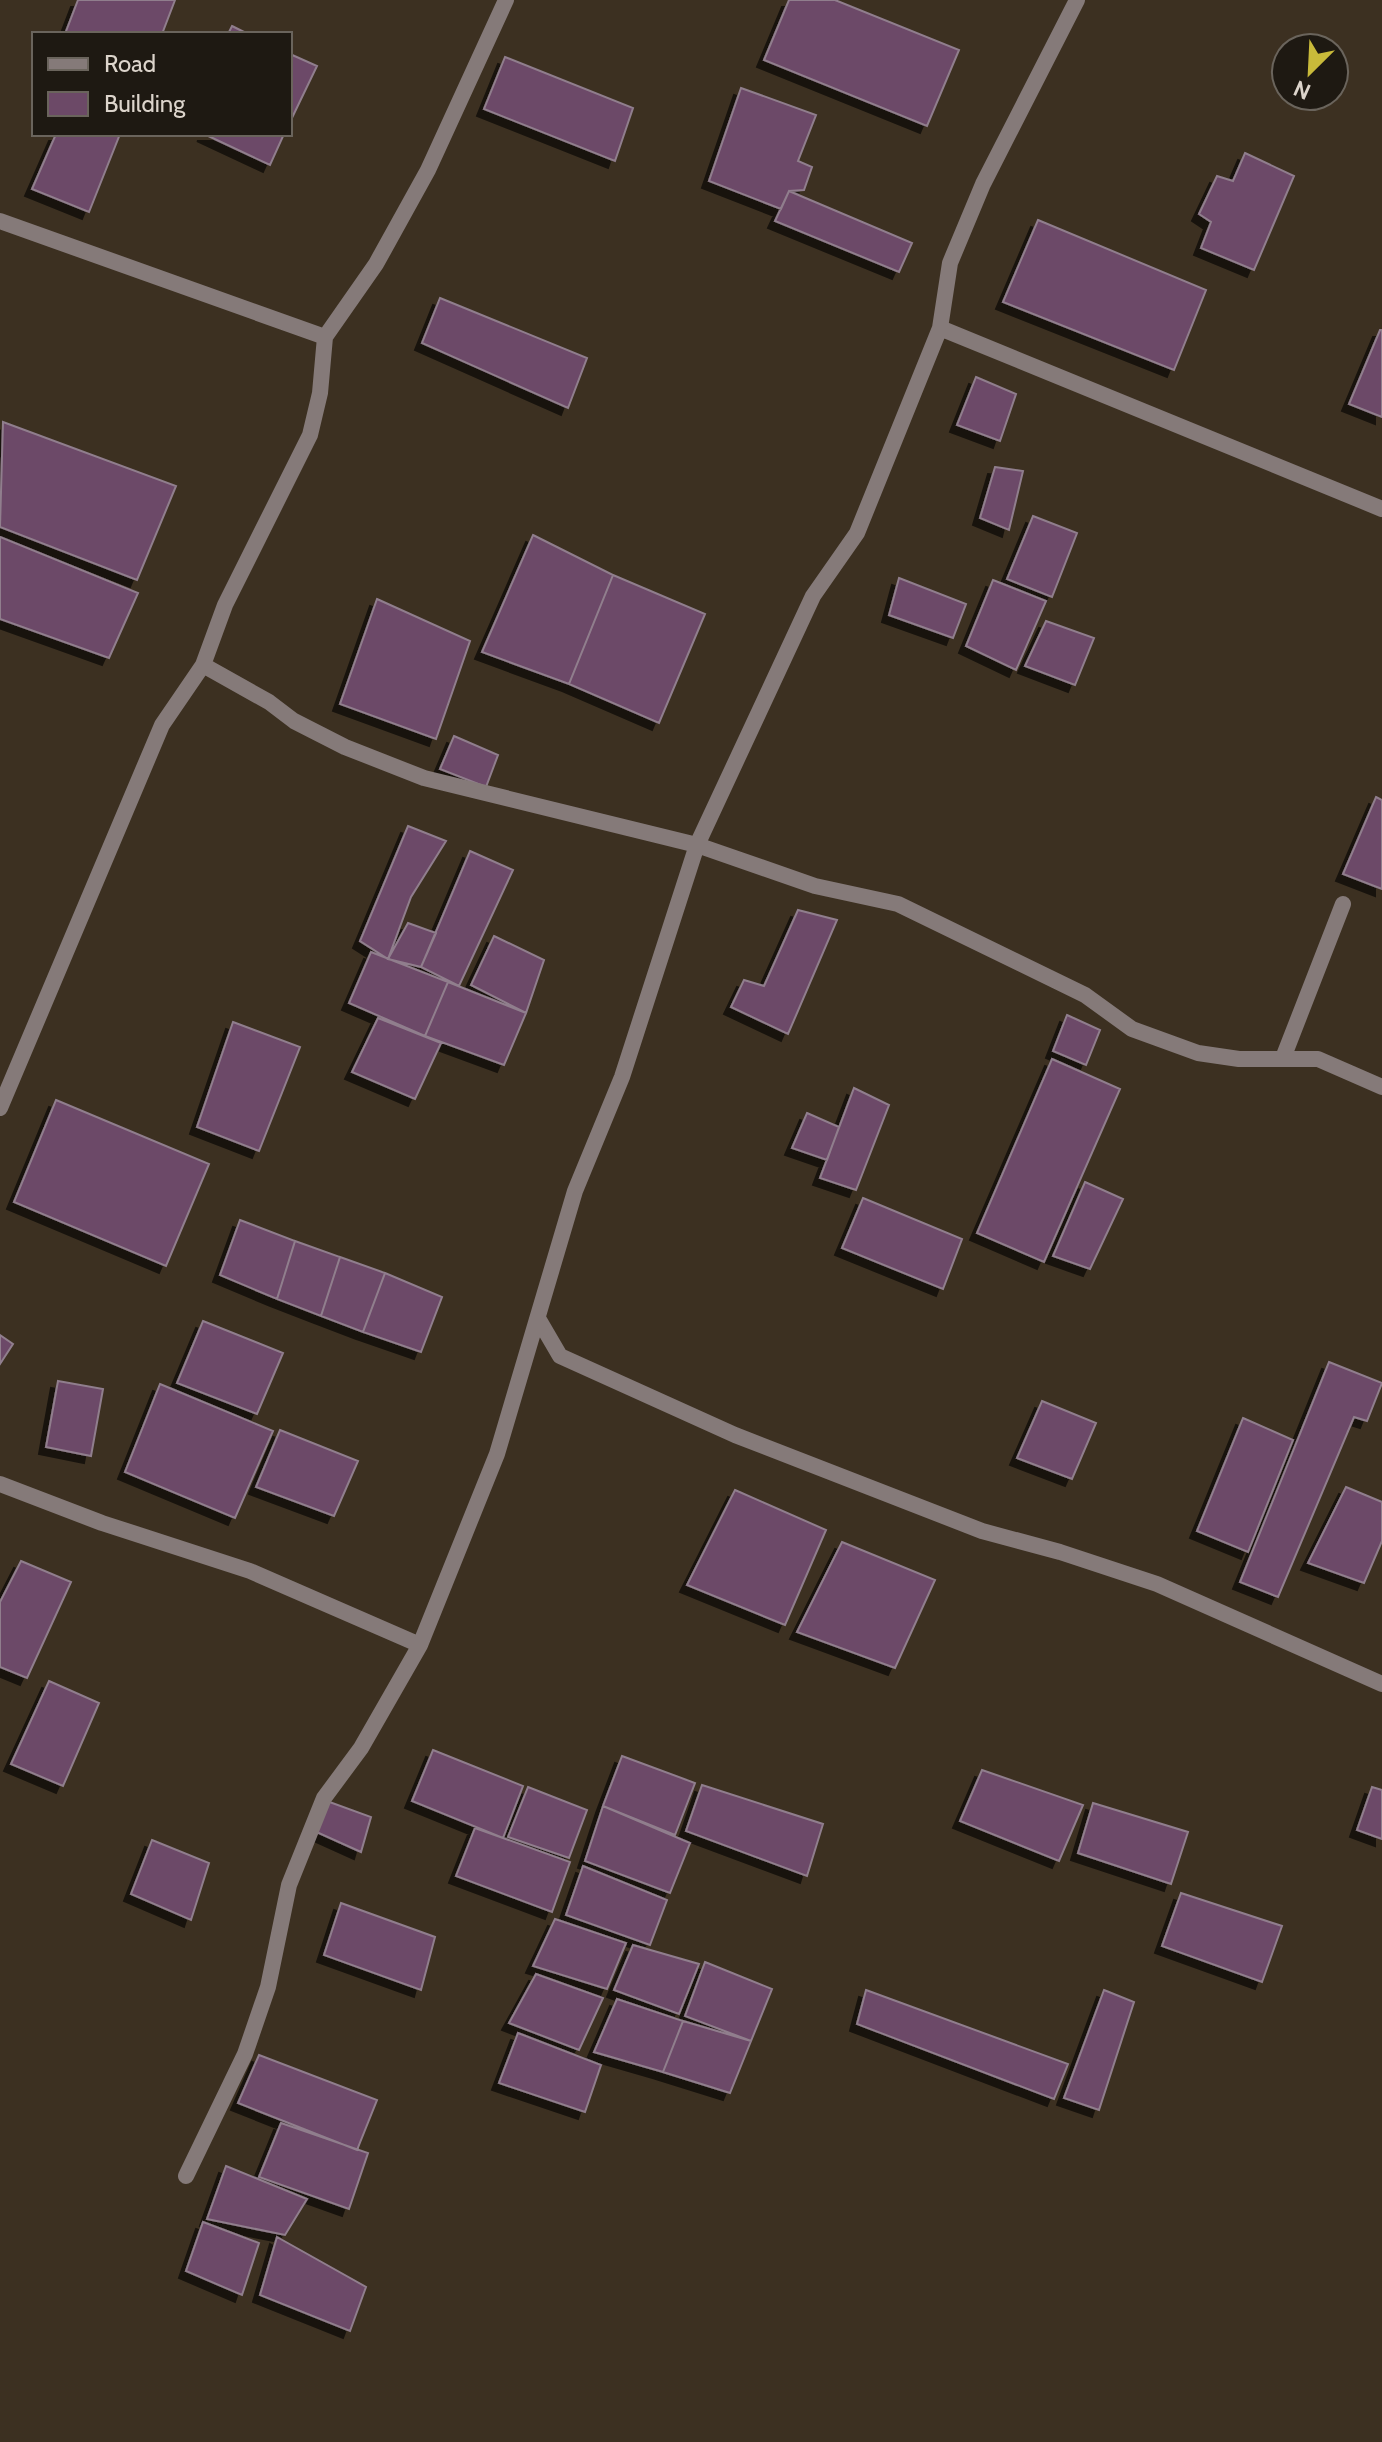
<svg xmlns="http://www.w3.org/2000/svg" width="1382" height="2442" viewBox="0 0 1382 2442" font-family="Cabin,sans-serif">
<defs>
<filter id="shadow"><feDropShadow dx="-7" dy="7" stdDeviation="0" flood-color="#0009"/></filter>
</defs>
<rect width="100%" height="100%" fill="#3c3021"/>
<path fill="#6c4967" stroke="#907e8d" stroke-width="2" filter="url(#shadow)" d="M78 0H175L162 34H65Z
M789 0H835L959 50 927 126 764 60Z
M232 26 248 34H228Z
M290 54 317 66 290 122Z
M505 57 633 108 615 161 484 109Z
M741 88 816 115 798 161 812 167 804 190 789 191 781 209 709 181Z
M56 134H120L89 212 32 189Z
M204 134H284L270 165Z
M1245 153 1294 176 1254 270 1201 248 1211 222 1199 214 1217 176 1233 181Z
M789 191 912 243 899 272 775 221Z
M1038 220 1206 290 1174 370 1003 302Z
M440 298 587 358 568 408 422 343Z
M1380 330H1382V417L1349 404Z
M976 377 1016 394 1000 441 957 425Z
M3 422 176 486 137 580 0 527Z
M995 467 1023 471 1009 530 980 518Z
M1033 516 1077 533 1052 597 1007 579Z
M533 535 613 575 569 684 482 652Z
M0 537 138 593 109 658 0 619Z
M613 575 705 614 659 723 569 684Z
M899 578 966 604 953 638 889 615Z
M993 580 1046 601 1016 670 966 646Z
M377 599 470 641 436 739 340 704Z
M1046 621 1094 638 1075 685 1025 666Z
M454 736 498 755 486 787 440 769Z
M1376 797 1382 800V889L1343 874Z
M408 826 446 841 411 897 388 959 360 941Z
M470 851 513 870 459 986 421 967Z
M798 910 837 920 788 1034 731 1007 744 980 764 986Z
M408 923 436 933 421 967 388 959Z
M494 936 544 960 526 1013 471 985Z
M371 952 448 982 425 1036 349 1003Z
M448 982 526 1013 504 1065 425 1036Z
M1067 1015 1100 1030 1086 1065 1053 1051Z
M378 1018 441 1043 415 1099 352 1072Z
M233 1022 300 1047 259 1151 197 1127Z
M1052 1059 1120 1089 1044 1262 977 1233Z
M854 1088 889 1105 856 1190 820 1178Z
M56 1100 209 1164 166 1266 14 1202Z
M807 1113 839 1127 827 1160 792 1148Z
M1085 1182 1123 1199 1090 1269 1053 1256Z
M863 1198 962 1239 943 1289 842 1248Z
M240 1220 295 1241 277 1299 220 1275Z
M295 1241 340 1257 321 1316 277 1299Z
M340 1257 385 1273 363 1332 321 1316Z
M385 1273 442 1297 421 1352 363 1332Z
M203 1321 283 1353 257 1414 177 1383Z
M0 1335 13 1344 0 1364Z
M1329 1362 1382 1383 1367 1421 1354 1417 1278 1597 1240 1582Z
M58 1381 103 1389 91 1456 46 1447Z
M160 1384 273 1431 235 1518 125 1472Z
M1042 1401 1096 1423 1072 1479 1017 1458Z
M1243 1418 1293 1440 1248 1552 1197 1531Z
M280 1430 358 1461 334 1516 256 1487Z
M1346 1487 1382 1502V1541L1364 1583 1308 1563Z
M735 1490 826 1530 785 1625 687 1585Z
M842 1542 935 1580 895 1668 797 1632Z
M21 1561 71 1582 27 1678 0 1667V1602Z
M49 1681 99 1703 63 1786 11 1764Z
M433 1750 523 1786 503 1838 412 1801Z
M622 1756 695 1783 675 1835 603 1806Z
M982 1770 1083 1805 1059 1861 960 1821Z
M702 1785 823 1824 807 1876 686 1831Z
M528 1787 587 1810 569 1858 508 1837Z
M1372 1787 1382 1790V1839L1357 1830Z
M324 1800 371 1817 361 1852 312 1830Z
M1093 1803 1188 1832 1171 1884 1078 1853Z
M603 1806 690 1843 670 1893 585 1861Z
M475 1828 570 1862 552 1912 456 1876Z
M152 1840 209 1863 191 1920 131 1894Z
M583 1866 667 1900 650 1945 566 1915Z
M1181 1893 1282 1926 1262 1982 1162 1946Z
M341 1903 435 1937 421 1990 324 1955Z
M555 1919 626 1943 607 1989 533 1966Z
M633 1945 699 1964 679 2014 614 1990Z
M705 1962 772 1989 751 2041 685 2016Z
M536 1974 603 1998 579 2050 509 2023Z
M866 1990 1068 2064 1054 2099 857 2024Z
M1104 1990 1134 2002 1099 2110 1064 2098Z
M617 1999 683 2021 663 2072 594 2052Z
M683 2021 751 2041 730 2093 663 2072Z
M518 2033 601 2065 585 2112 499 2083Z
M259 2055 377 2100 357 2150 238 2103Z
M281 2123 368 2153 349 2209 259 2177Z
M226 2166 307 2199 285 2235 207 2219Z
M203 2222 259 2243 242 2295 186 2271Z
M277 2237 366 2287 350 2331 260 2295Z"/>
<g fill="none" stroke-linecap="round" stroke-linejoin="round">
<path stroke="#857a79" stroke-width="16" d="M0 221 325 337
M940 328 1382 509
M203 665 269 702 294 721 345 747 424 778 697 845 815 886 898 904 1085 995 1132 1029 1198 1053 1239 1059H1318L1382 1087
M1283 1058 1343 904
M0 1108 162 725 203 665 225 605 310 435 320 393 325 337 376 264 428 170 506 0
M539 1320 560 1356 735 1435 982 1531 1060 1552 1157 1584 1382 1684
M0 1484 102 1523 250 1571 420 1645
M186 2176 245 2054 268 1987 289 1885 324 1798 361 1748 420 1645 497 1454 575 1191 622 1077 697 845 813 596 857 533 940 328 950 263 983 184 1077 0"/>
</g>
<rect x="32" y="32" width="260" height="104" fill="#1e1912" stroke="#6a645c" stroke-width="2"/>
<rect x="48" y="58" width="40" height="12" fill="#857a79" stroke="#6a645c" stroke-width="2"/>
<text x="104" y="72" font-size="24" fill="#dcd4cb">Road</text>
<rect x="48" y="92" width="40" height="24" fill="#6c4967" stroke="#6a645c" stroke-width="2"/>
<text x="104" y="112" font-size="24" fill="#dcd4cb">Building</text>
<g transform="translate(1310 72) rotate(204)"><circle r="38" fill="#1e1912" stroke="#6a645c" stroke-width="2"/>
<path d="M0-6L14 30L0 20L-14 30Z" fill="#c9ba3a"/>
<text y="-12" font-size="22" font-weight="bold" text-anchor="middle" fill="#dcd4cb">N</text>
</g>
</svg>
